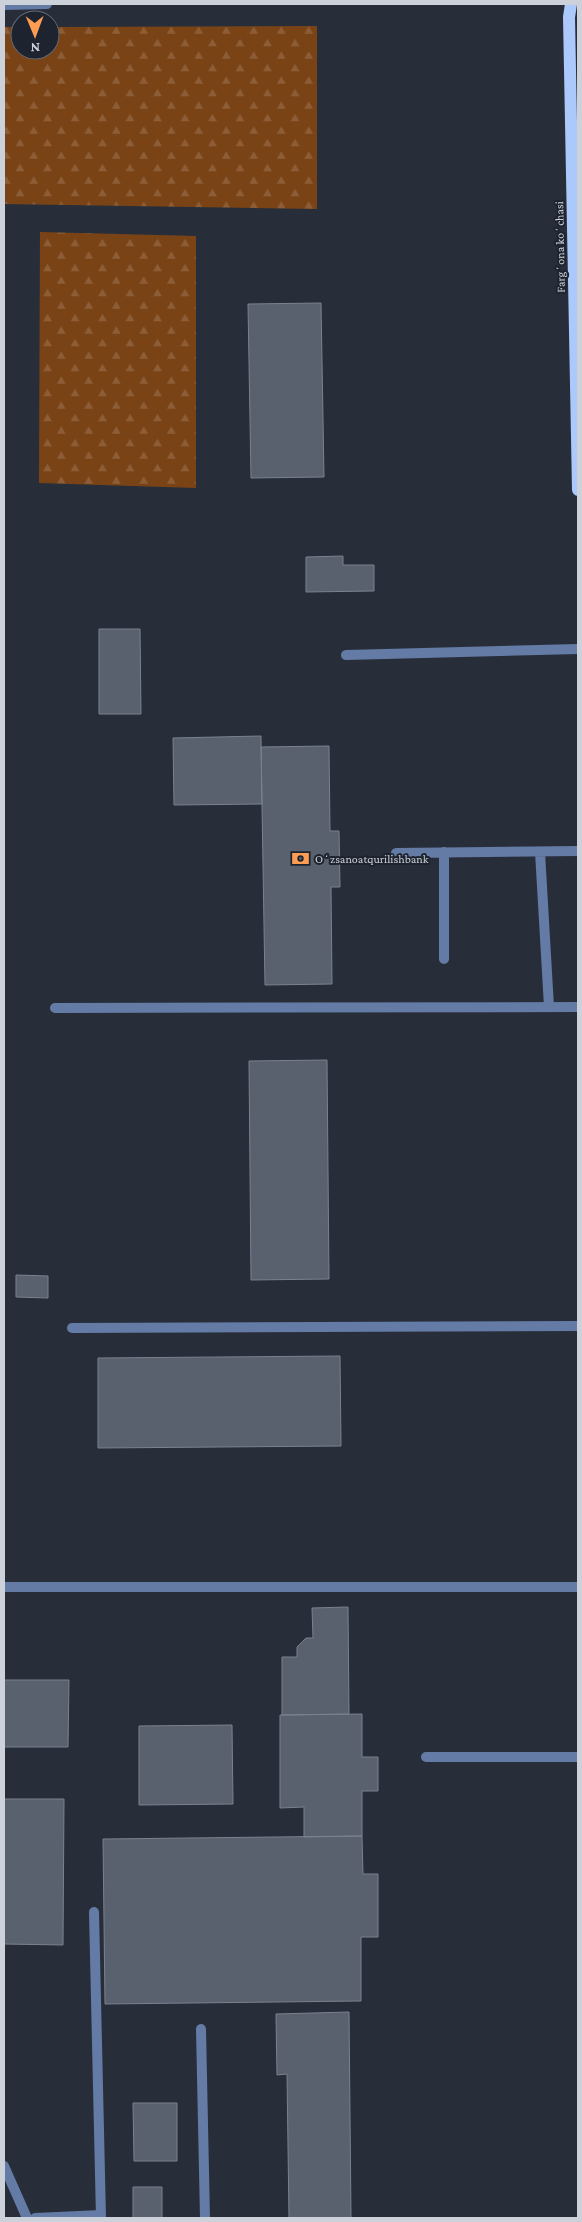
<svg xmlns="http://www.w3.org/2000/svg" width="582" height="2222" viewBox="0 0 582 2222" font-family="'Crimson Pro',serif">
<defs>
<pattern id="forest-firs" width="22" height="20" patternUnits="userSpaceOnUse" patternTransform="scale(1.25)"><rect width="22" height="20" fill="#7a4315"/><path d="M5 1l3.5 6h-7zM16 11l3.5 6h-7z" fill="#8c5d36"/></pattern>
</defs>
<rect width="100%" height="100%" fill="#272e3a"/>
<path fill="url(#forest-firs)" d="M317 26V209L4 204V27H20V50H50V27Z
M40 232 196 236V488L39 483Z"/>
<path fill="#59606e" stroke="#7a8290" d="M321 303 324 477 251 478 248 304Z
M343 556V565H374V591L306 592V557Z
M99 629H140L141 714H99Z
M261 736 262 804 174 805 173 738Z
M329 746 330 831H339L340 887H331L332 984 265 985 261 747Z
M327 1060 329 1279 251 1280 249 1061Z
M16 1275 48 1276V1298L16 1297Z
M340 1356 341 1446 98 1448V1358Z
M348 1607 349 1714 282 1715V1657H297V1647L306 1638H313L312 1608Z
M4 1680H69L68 1747H4Z
M362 1714V1757H378V1791H362V1836L304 1837V1807L280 1808V1715Z
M232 1725 233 1804 139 1805V1726Z
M4 1799H64L63 1945 4 1944Z
M362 1836 363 1874H378V1937H361V2001L105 2004 103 1839Z
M349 2012 351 2218H289L287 2074 277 2075 276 2014Z
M133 2103H177V2161H134Z
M133 2187H162V2218H133Z"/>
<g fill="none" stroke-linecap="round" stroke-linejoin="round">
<path stroke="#647ba5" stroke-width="10" d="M4 5 47 4
M346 655 578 649
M540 852 549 1007
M396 853 578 851
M444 959V852
M55 1008 578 1007
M72 1328 578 1326
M4 1587H578
M426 1757H578
M94 1912 101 2218
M201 2029 205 2218
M4 2166 27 2218
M35 2218 101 2215"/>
<path stroke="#acc9fc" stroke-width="12" d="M571 4 569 17 578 490"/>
</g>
<defs>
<symbol id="bank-bare" viewBox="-9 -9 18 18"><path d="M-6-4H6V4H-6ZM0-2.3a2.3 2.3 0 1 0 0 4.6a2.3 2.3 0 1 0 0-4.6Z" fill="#fc9d53" stroke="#1d242f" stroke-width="2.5" paint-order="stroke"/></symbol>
</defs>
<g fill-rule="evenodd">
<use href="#bank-bare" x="288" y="846" width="25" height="25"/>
</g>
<g text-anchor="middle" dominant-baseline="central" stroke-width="4" stroke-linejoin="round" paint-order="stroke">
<g font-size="12" fill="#cdd1d9" stroke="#1d242f">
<text transform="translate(560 247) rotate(-91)">Fargʻona koʻchasi</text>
</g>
<g font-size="12" fill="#cdd1d9" stroke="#1d242f" text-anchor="start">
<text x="315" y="859">Oʻzsanoatqurilishbank</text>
</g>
</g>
<rect width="582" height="2222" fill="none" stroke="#cdd1d9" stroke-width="10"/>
<g transform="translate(35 35) rotate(179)"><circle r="24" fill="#1d242f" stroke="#636973"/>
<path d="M0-4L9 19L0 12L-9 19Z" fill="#fc9d53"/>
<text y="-8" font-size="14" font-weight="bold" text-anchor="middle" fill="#cdd1d9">N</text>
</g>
</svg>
